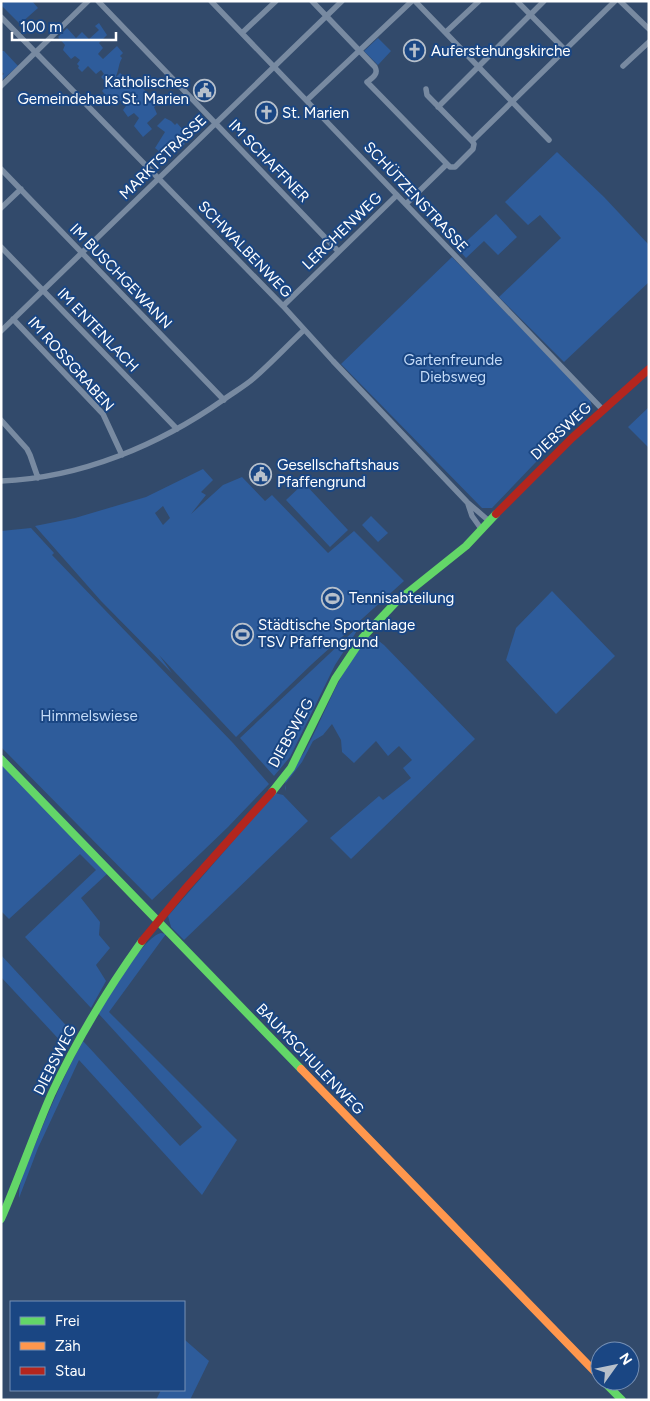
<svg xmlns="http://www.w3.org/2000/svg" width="650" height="1401" viewBox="0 0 650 1401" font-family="Figtree,sans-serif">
<rect width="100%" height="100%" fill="#324a6b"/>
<path fill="#2e5c9b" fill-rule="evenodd" d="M5 1H32L38 8 20 24 1 5Z
M99 23 107 35 99 43 103 48 98 54 103 59 117 46 123 53 120 56 122 58C118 65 119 71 115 78L120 73 130 82 134 79 153 99 158 96 163 100 154 107 157 114 147 123 152 129 143 137 134 126 139 118 134 113 128 117 123 110 126 106 115 96 110 100 102 91 108 84 101 77 104 74 101 70 96 74 88 66 82 72 78 68 79 66 77 64 80 60 75 56 71 59 63 50 65 45 58 37 67 28 76 38 82 32 89 39 99 30 95 26Z
M378 38 391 51 378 65 364 51Z
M1 51H4L18 66 1 81V76L4 74 1 71Z
M165 118 171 121 175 125 177 123 183 130 182 132 185 135 181 139 185 144 179 149 174 145 167 152 169 158 162 150 160 152 155 148 165 132 157 126Z
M557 152 604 197 649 245V282L564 362 499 297 561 238 540 215 528 225 505 202Z
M496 214 517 237 498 255 484 241 466 258 458 249Z
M452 257 590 399 592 407 535 463 492 508H482L341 364Z
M649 407V448L628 427Z
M203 469 213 480 201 492 206 495 191 514 223 485 242 477 265 501 272 495 328 553 354 531 404 581 312 664 236 737 159 655 172 673 101 601 35 526 75 518 146 497ZM163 506 170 518 163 525 155 513Z
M304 483 348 530 330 547 286 500Z
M371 516 388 533 378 542 362 525Z
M31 528 54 553 52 555 233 743 269 784 228 827 152 900 1 747V531Z
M552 591 615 656 556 714 506 660 516 628Z
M362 623 335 665 290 757 274 776 240 738Z
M369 636 375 638 384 645 475 739 351 859 330 838 379 796 383 800 411 778 403 768 412 760 399 746 388 756 376 741 354 763 342 752 341 740 332 724 323 735 313 741 302 762 285 784 286 791C280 781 299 761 305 751 326 713 339 670 369 636Z
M1 763 108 873 81 898 100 922 99 935 110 948 96 965 106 981 91 1008 25 937 96 870 80 854 9 919 1 911Z
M275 793 283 795 308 821 184 940 171 927 168 916Z
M161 933 166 934 109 1012 237 1140 202 1195 79 1060 38 1148 19 1198C18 1179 30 1157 37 1140 51 1106 65 1073 83 1041L180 1146 202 1127 98 1013C109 997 144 936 161 933Z
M1 955 75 1035 66 1047 1 977Z
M185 1340 209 1361 190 1400H156L161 1390H184Z"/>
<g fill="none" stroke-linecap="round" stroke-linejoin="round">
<path stroke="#788aa1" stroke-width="5.5" d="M98 1 338 251
M211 1 603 410
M312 1 375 67C379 74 372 78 367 82L447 164
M415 1 549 140
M517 1 565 50
M620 1 649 29
M1 17 283 306 333 361 467 502 489 521
M446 32 479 1
M242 33 276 1
M623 66 649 42
M1 86 88 1
M426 89 427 95 472 141
M307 100 412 1
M438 107 544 1
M1 169 224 400
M406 204 447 164 450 167H455L473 149 474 144 472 141 615 1
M1 208 21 189
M1 247 177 429
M283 306 397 195
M13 319 103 414 122 455
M1 331 342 1
M1 420 27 449 30 455 38 478
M1 481C81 478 159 445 223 400 234 392 245 386 254 378 271 363 287 346 304 330
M468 504 472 516 482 530"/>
<path stroke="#63d668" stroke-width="8" d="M1 759 301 1069
M272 792 291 768 335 679 363 637 396 602 466 546 496 514
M1 1219C19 1178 33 1136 51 1095 76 1041 107 990 142 941
M603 1381 622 1400"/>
<path stroke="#ff974d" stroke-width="8" d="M301 1069 600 1377"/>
<path stroke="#b3261e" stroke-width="8" d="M496 514 572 438 649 369
M142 941 185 889 272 792"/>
</g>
<defs>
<symbol id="church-ring" viewBox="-11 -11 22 22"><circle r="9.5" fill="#1a4683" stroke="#b7c0cb" stroke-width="1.5"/><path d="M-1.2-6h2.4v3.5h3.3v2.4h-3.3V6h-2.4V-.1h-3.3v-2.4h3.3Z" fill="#b7c0cb"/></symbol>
<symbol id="civic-ring" viewBox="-11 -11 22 22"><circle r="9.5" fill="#1a4683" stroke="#b7c0cb" stroke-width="1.5"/><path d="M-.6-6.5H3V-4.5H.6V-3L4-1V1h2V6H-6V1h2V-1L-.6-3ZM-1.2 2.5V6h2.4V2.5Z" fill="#b7c0cb"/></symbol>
<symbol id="stadium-ring" viewBox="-11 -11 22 22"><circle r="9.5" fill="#1a4683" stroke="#b7c0cb" stroke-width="1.5"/><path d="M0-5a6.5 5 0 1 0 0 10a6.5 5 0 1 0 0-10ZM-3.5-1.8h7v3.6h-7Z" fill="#b7c0cb"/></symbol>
</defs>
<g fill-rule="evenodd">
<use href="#church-ring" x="402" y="38" width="25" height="25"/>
<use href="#civic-ring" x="192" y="78" width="25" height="25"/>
<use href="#church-ring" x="254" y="100" width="25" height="25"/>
<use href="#civic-ring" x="248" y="462" width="25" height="25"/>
<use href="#stadium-ring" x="320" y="586" width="25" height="25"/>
<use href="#stadium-ring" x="230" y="622" width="25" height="25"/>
</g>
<g text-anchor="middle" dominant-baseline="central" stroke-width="4" stroke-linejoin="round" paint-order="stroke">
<g font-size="15" fill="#fff" stroke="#1a4683" text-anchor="start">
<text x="431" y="51">Auferstehungskirche</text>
<text x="189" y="82" text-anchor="end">Katholisches<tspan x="189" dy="17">Gemeindehaus St. Marien</tspan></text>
<text x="282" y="113">St. Marien</text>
<text x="277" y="465">Gesellschaftshaus<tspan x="277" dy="17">Pfaffengrund</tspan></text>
<text x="349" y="598">Tennisabteilung</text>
<text x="258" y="625">Städtische Sportanlage<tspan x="258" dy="17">TSV Pfaffengrund</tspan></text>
</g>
<g font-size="15" fill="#fff" stroke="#1a4683">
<text transform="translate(163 157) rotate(-44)">MARKTSTRASSE</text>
<text transform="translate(269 161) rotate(46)">IM SCHAFFNER</text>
<text transform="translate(416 197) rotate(47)">SCHÜTZENSTRASSE</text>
<text transform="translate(342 231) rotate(-44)">LERCHENWEG</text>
<text transform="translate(245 249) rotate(46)">SCHWALBENWEG</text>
<text transform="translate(121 276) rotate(46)">IM BUSCHGEWANN</text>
<text transform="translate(98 330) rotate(46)">IM ENTENLACH</text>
<text transform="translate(71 364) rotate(48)">IM ROSSGRABEN</text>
<text transform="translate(561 431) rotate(-43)">DIEBSWEG</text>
<text transform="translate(291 733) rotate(-61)">DIEBSWEG</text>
<text transform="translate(310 1059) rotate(46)">BAUMSCHULENWEG</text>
<text transform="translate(55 1060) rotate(-63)">DIEBSWEG</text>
</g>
<g font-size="15" fill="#c4dbf8" stroke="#1a4683">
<text x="453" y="360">Gartenfreunde<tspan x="453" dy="17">Diebsweg</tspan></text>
<text x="89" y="716">Himmelswiese</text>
</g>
</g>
<rect width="650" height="1401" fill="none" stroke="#ffffff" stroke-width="5"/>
<rect x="10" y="1301" width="175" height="90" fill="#1a4683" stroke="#7690b5"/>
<rect x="20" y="1317" width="25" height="8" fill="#63d668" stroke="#7690b5"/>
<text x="55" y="1326" font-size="15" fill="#ffffff">Frei</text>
<rect x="20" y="1342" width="25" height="8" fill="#ff974d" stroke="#7690b5"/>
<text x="55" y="1351" font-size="15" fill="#ffffff">Zäh</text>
<rect x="20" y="1367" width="25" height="8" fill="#b3261e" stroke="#7690b5"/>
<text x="55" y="1376" font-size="15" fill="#ffffff">Stau</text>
<g transform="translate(615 1366) rotate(57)"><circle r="24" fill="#1a4683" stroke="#7690b5"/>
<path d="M0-4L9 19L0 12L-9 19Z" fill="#b7c0cb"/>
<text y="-8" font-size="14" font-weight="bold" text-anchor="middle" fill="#ffffff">N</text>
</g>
<path d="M12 32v8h104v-8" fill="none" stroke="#ffffff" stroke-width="2.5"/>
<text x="20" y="32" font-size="15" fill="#ffffff" stroke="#1a4683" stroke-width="4" paint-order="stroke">100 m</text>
</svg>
